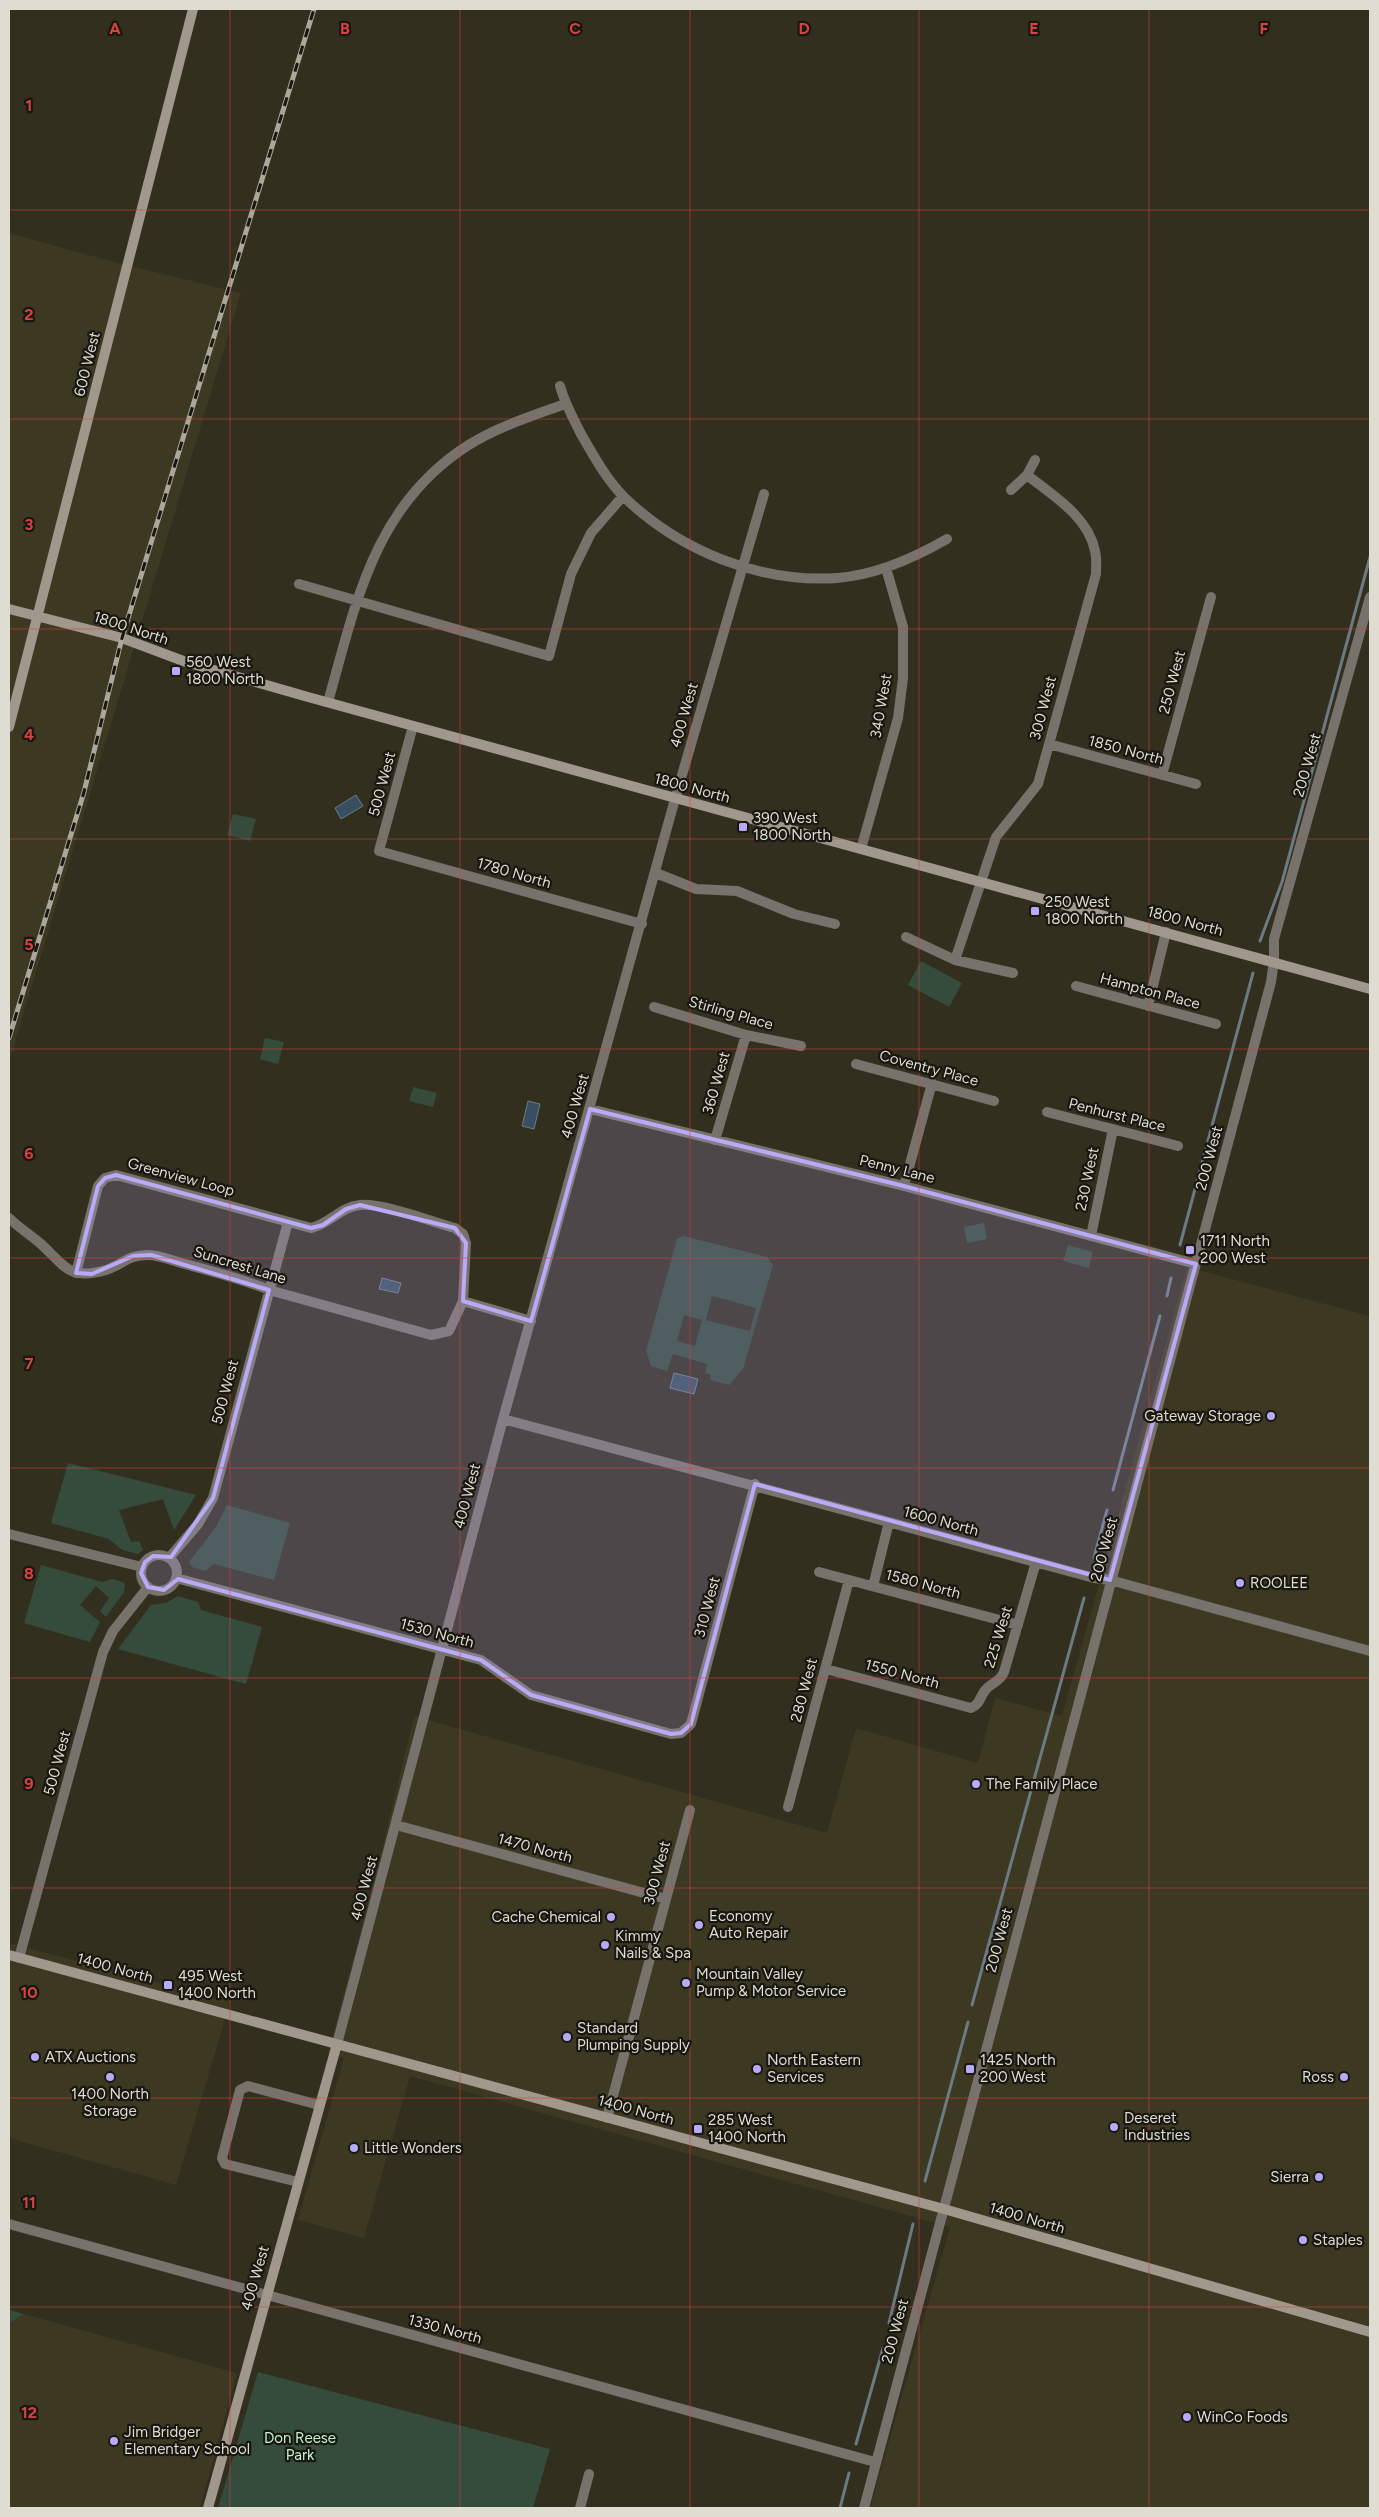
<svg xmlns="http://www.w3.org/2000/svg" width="1379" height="2517" viewBox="0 0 1379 2517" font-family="Figtree,sans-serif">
<rect width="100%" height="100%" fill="#322f1e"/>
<path fill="#3d3821" d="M9 233 114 262 241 293 9 1062Z
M1187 1267 1370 1316V2508H870L950 2227 410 2076 364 2238 298 2220 344 2058 328 2053 380 1858 414 1716 827 1833 856 1728 978 1763 995 1698 1062 1716Z
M9 1943 230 2002 176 2185 9 2138Z
M24 2314 237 2373 200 2508H9V2323Z"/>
<path fill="#354c3c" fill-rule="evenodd" d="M233 814 256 819 250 841 227 835Z
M921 961 962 983 949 1007 908 985Z
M265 1038 284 1042 278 1064 260 1059Z
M413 1087 437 1093 433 1107 409 1101Z
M984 1223 987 1239 967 1243 964 1227Z
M683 1236 767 1257 773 1265 743 1369 729 1385 710 1380 711 1375 705 1373 707 1364 673 1354 667 1371 651 1366 646 1351 677 1239ZM712 1296 756 1308 750 1331 706 1320ZM684 1315 702 1320 695 1346 677 1341Z
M1068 1245 1093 1252 1089 1268 1063 1261Z
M68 1463 196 1495 174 1530 163 1499 119 1510 131 1542 139 1541 143 1550 138 1554 122 1550 109 1539 51 1523Z
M227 1505 290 1523 274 1580 214 1564 205 1571 192 1567 189 1562 216 1527Z
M41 1565 102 1582 113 1579 125 1583 124 1592 106 1617 100 1611 109 1598 96 1586 80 1605 100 1622 90 1642 24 1623Z
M178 1596 198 1602 201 1610 262 1627 246 1684 118 1649 151 1605 166 1603Z
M9 2310 24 2314 9 2323Z
M258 2372 550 2449 533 2508H218Z"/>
<path fill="#394f61" stroke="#6b7a83" d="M356 795 363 806 341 819 335 808Z
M528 1101 540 1104 534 1129 522 1126Z
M382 1278 401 1283 398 1293 379 1289Z
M674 1373 698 1379 694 1394 670 1388Z"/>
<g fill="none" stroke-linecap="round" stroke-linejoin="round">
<path stroke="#6b7a83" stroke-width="3" d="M1260 941 1282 882 1370 557
M1180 1245 1253 973
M1167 1296 1171 1278
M1113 1490 1160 1316
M1094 1558 1107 1510
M972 2005 1084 1598
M925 2181 968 2022
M889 2323 913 2224
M856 2444 883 2348
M840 2508 849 2473"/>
<path stroke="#77726b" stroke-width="10" d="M560 386C565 404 573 418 581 434 593 455 607 480 624 497 680 551 759 583 837 578 877 575 914 558 947 539
M1011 490 1027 475 1035 460
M299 584 549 656 571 574 591 533 623 496
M328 702C356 603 374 506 467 446 497 427 532 416 565 404
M413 726 379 851 642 924
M1049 744 1196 784
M1162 775 1211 597
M861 849 898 718 903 678V627L886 568
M656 873 696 889 737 891 794 914 835 924
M906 937 955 960 1013 973
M955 960 996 837 1038 784 1096 574C1096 567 1097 558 1095 551 1088 516 1052 495 1027 475
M1076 986 1216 1024
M1148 1006 1166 932
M654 1007 746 1035 801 1046
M856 1064 994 1101
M590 1109 904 1186 1196 1264
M1047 1112 1178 1146
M715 1140 746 1035
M904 1186 932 1083
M9 1218C19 1228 31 1235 41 1244 65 1266 69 1281 106 1270 124 1264 127 1255 148 1255 159 1255 171 1260 181 1263 211 1271 240 1278 269 1290L431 1335 449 1331 463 1301 466 1243 463 1234 455 1228C432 1222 381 1202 360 1205 340 1207 330 1224 311 1228L116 1175 105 1178 98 1186 76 1273
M1091 1236 1113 1129
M463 1301 531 1321
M503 1419C701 1471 897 1524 1094 1578L1110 1580 1370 1651
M9 1534 142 1567
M141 1573a18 18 0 1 1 36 0a18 18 0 1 1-36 0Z
M169 1558 198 1524 213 1498 288 1222
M819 1572 1018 1625
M176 1578 481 1660 531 1695 671 1734 681 1733 691 1724 755 1484
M873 1586 889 1522
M826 1669 971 1708C980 1704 979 1699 984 1692 989 1683 1000 1683 1004 1672L1036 1562
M788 1807 849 1580
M396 1825 666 1899
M19 1958 103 1652 113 1631 148 1587
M337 2044 503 1419 675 799 764 494
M607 2118 690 1810
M298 2182 225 2164 222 2158 240 2090 248 2086 319 2105
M9 2224 875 2462
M580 2508 589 2474
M864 2508 1271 982 1274 961V939L1370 597"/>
<path stroke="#a0988c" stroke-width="10" d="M9 609 122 638 186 662 308 697 1370 989
M9 727 193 9
M9 1955 944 2209 1370 2332
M208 2508 337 2044"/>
<defs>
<path id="rail" d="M9 1038 84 792 122 638 314 9"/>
</defs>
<use href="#rail" stroke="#aaa89b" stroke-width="5"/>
<use href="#rail" stroke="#181710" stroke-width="3" stroke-dasharray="9" stroke-linecap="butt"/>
</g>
<path fill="#b7abf7" fill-opacity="0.2" stroke="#b7abf7" stroke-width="4" stroke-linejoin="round" d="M590 1109 904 1186 1196 1264 1110 1580 755 1484 691 1724 681 1733 671 1734 531 1695 481 1660 178 1579 164 1590 148 1587 141 1573 145 1562 153 1556 171 1557 213 1498 269 1290 151 1255 133 1256 92 1274 76 1273 98 1186 105 1178 116 1175 311 1228 323 1225 346 1209 360 1205 455 1228 466 1243 463 1301 531 1321Z"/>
<path fill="none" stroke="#d74342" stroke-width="1" stroke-opacity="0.55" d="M230 9V2508M460 9V2508M690 9V2508M919 9V2508M1149 9V2508M9 210H1370M9 419H1370M9 629H1370M9 839H1370M9 1049H1370M9 1258H1370M9 1468H1370M9 1678H1370M9 1888H1370M9 2098H1370M9 2307H1370"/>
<g fill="#b7abf7" stroke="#181710" stroke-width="2">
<rect x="171" y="666" width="10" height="10" rx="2.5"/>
<rect x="738" y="822" width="10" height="10" rx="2.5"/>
<rect x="1030" y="906" width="10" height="10" rx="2.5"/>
<rect x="1185" y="1245" width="10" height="10" rx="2.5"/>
<circle cx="1271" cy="1416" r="5"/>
<circle cx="1240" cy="1583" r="5"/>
<circle cx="976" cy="1784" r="5"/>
<circle cx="611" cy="1917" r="5"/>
<circle cx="699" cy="1925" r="5"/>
<circle cx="605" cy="1945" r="5"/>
<circle cx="686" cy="1983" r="5"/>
<rect x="163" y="1980" width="10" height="10" rx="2.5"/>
<circle cx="567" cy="2037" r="5"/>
<circle cx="35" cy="2057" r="5"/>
<circle cx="757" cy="2069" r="5"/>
<rect x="965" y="2064" width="10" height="10" rx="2.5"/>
<circle cx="110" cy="2077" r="5"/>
<circle cx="1344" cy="2077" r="5"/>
<circle cx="1114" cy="2127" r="5"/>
<rect x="693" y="2124" width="10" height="10" rx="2.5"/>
<circle cx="354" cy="2148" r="5"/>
<circle cx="1319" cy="2177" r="5"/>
<circle cx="1303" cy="2240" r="5"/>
<circle cx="1187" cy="2417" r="5"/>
<circle cx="114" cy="2441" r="5"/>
</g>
<g text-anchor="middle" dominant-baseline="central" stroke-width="4.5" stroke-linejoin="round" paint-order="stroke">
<g font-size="15" fill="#dfddd2" stroke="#181710">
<text transform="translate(87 364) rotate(-76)">600 West</text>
<text transform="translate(131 628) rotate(18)">1800 North</text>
<text transform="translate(1172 682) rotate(-75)">250 West</text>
<text transform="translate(881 706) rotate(-80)">340 West</text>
<text transform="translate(1043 708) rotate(-75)">300 West</text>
<text transform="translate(684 715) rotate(-74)">400 West</text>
<text transform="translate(1126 750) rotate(15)">1850 North</text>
<text transform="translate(1307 765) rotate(-74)">200 West</text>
<text transform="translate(382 784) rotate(-75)">500 West</text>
<text transform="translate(692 788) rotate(15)">1800 North</text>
<text transform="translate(514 873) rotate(16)">1780 North</text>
<text transform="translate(1185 921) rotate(15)">1800 North</text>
<text transform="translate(1150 991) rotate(15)">Hampton Place</text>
<text transform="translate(731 1013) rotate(16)">Stirling Place</text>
<text transform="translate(929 1068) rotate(15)">Coventry Place</text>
<text transform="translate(716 1083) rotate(-74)">360 West</text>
<text transform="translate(575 1106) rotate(-74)">400 West</text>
<text transform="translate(1117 1115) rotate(14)">Penhurst Place</text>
<text transform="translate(1209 1158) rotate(-75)">200 West</text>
<text transform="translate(897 1169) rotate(14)">Penny Lane</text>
<text transform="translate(181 1177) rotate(15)">Greenview Loop</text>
<text transform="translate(1087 1179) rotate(-78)">230 West</text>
<text transform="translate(240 1265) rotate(17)">Suncrest Lane</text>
<text transform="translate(225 1392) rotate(-75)">500 West</text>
<text transform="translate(467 1496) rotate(-75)">400 West</text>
<text transform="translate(941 1521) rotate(15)">1600 North</text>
<text transform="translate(1104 1549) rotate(-75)">200 West</text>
<text transform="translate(923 1584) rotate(15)">1580 North</text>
<text transform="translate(707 1607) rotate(-75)">310 West</text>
<text transform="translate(437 1633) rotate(15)">1530 North</text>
<text transform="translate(998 1637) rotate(-73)">225 West</text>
<text transform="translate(902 1674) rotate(15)">1550 North</text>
<text transform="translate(804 1690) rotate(-75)">280 West</text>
<text transform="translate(57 1763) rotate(-75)">500 West</text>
<text transform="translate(535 1848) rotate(15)">1470 North</text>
<text transform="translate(657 1873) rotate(-75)">300 West</text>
<text transform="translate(364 1888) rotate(-75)">400 West</text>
<text transform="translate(999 1940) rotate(-75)">200 West</text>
<text transform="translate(115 1968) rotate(15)">1400 North</text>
<text transform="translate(636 2110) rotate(15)">1400 North</text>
<text transform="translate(1027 2218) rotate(16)">1400 North</text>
<text transform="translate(255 2278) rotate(-74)">400 West</text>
<text transform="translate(445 2329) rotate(15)">1330 North</text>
<text transform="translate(895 2331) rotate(-75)">200 West</text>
</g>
<g font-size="15" fill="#dfddd2" stroke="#181710" text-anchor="start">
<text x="186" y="662">560 West<tspan x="186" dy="17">1800 North</tspan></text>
<text x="753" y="818">390 West<tspan x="753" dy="17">1800 North</tspan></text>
<text x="1045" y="902">250 West<tspan x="1045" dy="17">1800 North</tspan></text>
<text x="1200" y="1241">1711 North<tspan x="1200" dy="17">200 West</tspan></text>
<text x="1261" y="1416" text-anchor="end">Gateway Storage</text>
<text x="1250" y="1583">ROOLEE</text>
<text x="986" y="1784">The Family Place</text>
<text x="709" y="1916">Economy<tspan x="709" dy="17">Auto Repair</tspan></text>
<text x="601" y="1917" text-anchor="end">Cache Chemical</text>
<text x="615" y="1936">Kimmy<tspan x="615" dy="17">Nails &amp; Spa</tspan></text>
<text x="696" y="1974">Mountain Valley<tspan x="696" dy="17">Pump &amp; Motor Service</tspan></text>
<text x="178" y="1976">495 West<tspan x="178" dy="17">1400 North</tspan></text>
<text x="577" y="2028">Standard<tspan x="577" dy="17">Plumping Supply</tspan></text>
<text x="45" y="2057">ATX Auctions</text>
<text x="767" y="2060">North Eastern<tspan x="767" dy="17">Services</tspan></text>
<text x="980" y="2060">1425 North<tspan x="980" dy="17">200 West</tspan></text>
<text x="1334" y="2077" text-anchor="end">Ross</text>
<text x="110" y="2094" text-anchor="middle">1400 North<tspan x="110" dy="17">Storage</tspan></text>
<text x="1124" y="2118">Deseret<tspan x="1124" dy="17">Industries</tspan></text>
<text x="708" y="2120">285 West<tspan x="708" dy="17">1400 North</tspan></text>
<text x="364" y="2148">Little Wonders</text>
<text x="1309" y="2177" text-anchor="end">Sierra</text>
<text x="1313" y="2240">Staples</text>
<text x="1197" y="2417">WinCo Foods</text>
<text x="124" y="2432">Jim Bridger<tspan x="124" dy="17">Elementary School</tspan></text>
</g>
<g font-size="15" fill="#c1f3cf" stroke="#181710">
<text x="300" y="2438">Don Reese<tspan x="300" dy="17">Park</tspan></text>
</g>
</g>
<g font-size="16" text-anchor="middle" font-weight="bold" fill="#d74342" stroke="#181710" stroke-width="4.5" stroke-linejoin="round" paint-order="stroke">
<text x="115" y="34">A</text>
<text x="345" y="34">B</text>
<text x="575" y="34">C</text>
<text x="804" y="34">D</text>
<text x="1034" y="34">E</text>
<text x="1264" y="34">F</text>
<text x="29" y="111">1</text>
<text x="29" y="320">2</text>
<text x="29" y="530">3</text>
<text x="29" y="740">4</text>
<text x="29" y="950">5</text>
<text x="29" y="1159">6</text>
<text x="29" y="1369">7</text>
<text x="29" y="1579">8</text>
<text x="29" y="1789">9</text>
<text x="29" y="1998">10</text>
<text x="29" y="2208">11</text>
<text x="29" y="2418">12</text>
</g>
<rect width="1379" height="2517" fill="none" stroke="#dfddd2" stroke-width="20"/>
</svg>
